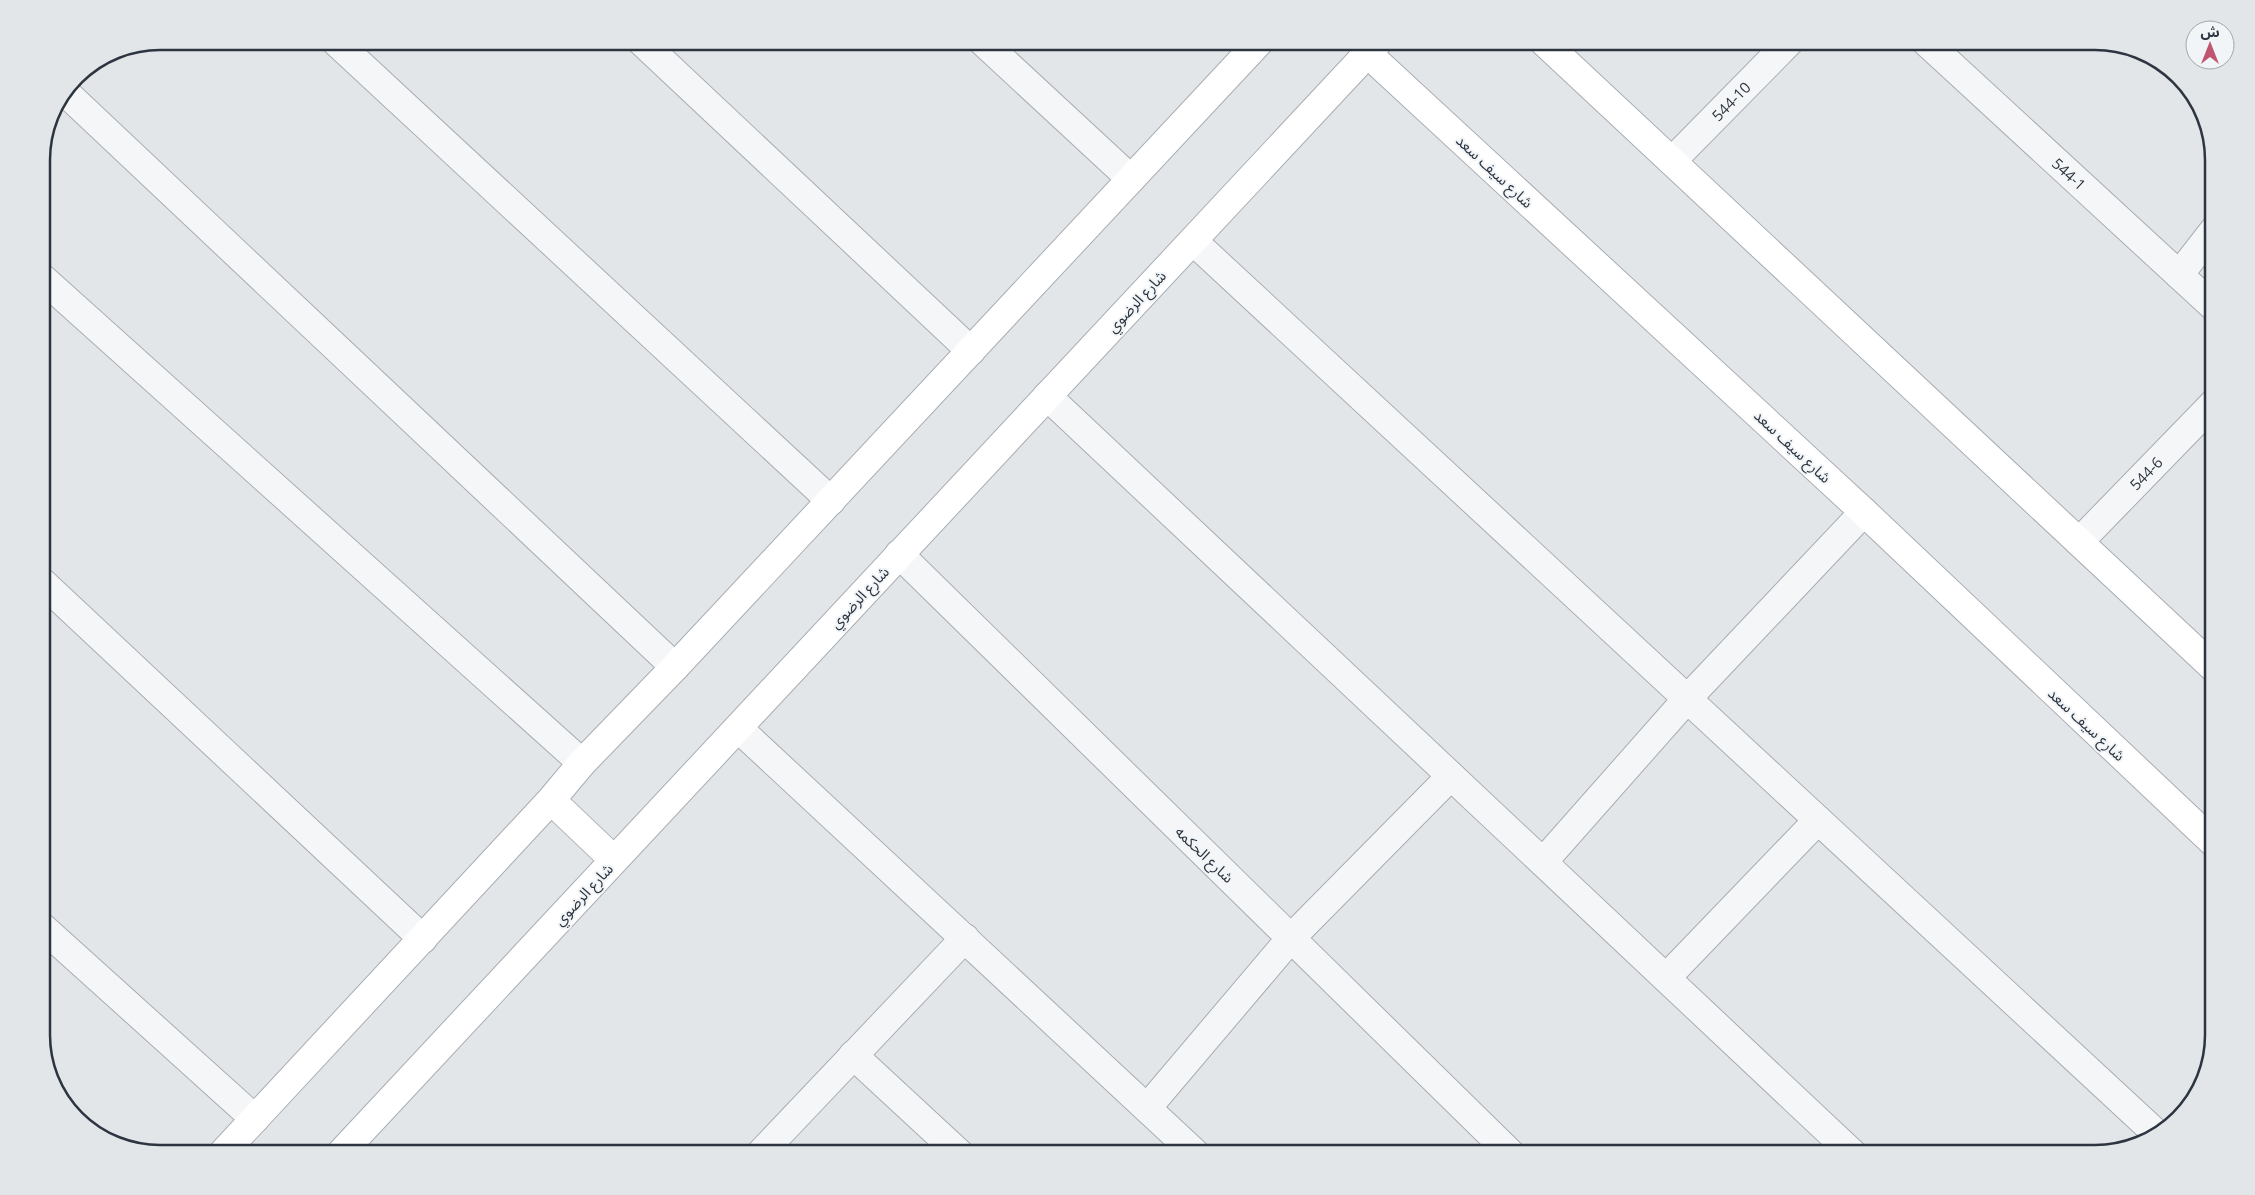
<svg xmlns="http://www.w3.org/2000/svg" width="2255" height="1195" viewBox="0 0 2255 1195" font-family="'Open Sans','Noto Sans Arabic',sans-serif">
<rect width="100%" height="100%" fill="#e3e6e9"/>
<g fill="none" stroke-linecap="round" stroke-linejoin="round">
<defs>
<g id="street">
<path d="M335 41 831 501"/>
<path d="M641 41 971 351"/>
<path d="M982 41 1131 179"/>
<path id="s1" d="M1925 41 2214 307"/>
<path d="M65 92 675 667"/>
<path id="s2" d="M1672 161 1790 41"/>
<path d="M1193 241 2158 1135"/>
<path d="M2179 275 2214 230"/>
<path d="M41 277 582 763"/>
<path d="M1047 396 1853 1154"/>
<path id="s3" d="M2079 542 2214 403"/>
<path d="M899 554 1511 1154"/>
<path d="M42 582 423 939"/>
<path d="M738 728 1196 1154"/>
<path d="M1543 862 1687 699 1864 512"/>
<path d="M42 927 255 1119"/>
<path d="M1666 978 1818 820"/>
<path d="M853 1055 960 1154"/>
<path d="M1147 1108 1291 938 1451 776"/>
<path d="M760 1154 965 938"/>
</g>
<path id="secondary" d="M1543 41 2214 668
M1367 53 1864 512 2214 843
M551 800 614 860
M222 1154 551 800 582 763 675 667 1260 41
M340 1154 1379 41"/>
</defs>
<use href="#street" stroke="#a8adb3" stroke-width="30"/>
<use href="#secondary" stroke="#a8adb3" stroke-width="30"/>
<use href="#street" stroke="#f5f6f8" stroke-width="28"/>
<use href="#secondary" stroke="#fff" stroke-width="28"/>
</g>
<g text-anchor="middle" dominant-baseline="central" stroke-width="4" stroke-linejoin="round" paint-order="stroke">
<g font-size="15" fill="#2c3540" stroke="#f2f5f7">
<text stroke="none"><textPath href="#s2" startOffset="84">544-10</textPath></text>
<text transform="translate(1495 171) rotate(43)">شارع سيف سعد</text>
<text stroke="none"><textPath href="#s1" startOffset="196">544-1</textPath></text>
<text transform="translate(1136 301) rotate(-47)">شارع الرضوي</text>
<text transform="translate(1793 446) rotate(43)">شارع سيف سعد</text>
<text stroke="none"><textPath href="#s3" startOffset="96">544-6</textPath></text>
<text transform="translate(859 597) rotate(-47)">شارع الرضوي</text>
<text transform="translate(2087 724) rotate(43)">شارع سيف سعد</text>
<text transform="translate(1205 854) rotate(44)">شارع الحكمه</text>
<text transform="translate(583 894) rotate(-47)">شارع الرضوي</text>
</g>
</g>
<path d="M0 0H2255V1195H0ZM160 50H2095A110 110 0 0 1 2205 160V1035A110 110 0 0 1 2095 1145H160A110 110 0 0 1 50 1035V160A110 110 0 0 1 160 50Z" fill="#e2e6e8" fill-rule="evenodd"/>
<path fill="none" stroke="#2c3540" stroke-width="2.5" d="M160 50H2095A110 110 0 0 1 2205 160V1035A110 110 0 0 1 2095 1145H160A110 110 0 0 1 50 1035V160A110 110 0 0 1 160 50Z"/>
<g transform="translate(2210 45)"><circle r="24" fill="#f2f5f7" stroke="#a3a8ae"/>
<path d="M0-4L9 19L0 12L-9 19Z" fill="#c15571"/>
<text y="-8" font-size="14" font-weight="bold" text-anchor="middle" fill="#2c3540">ش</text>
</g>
</svg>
